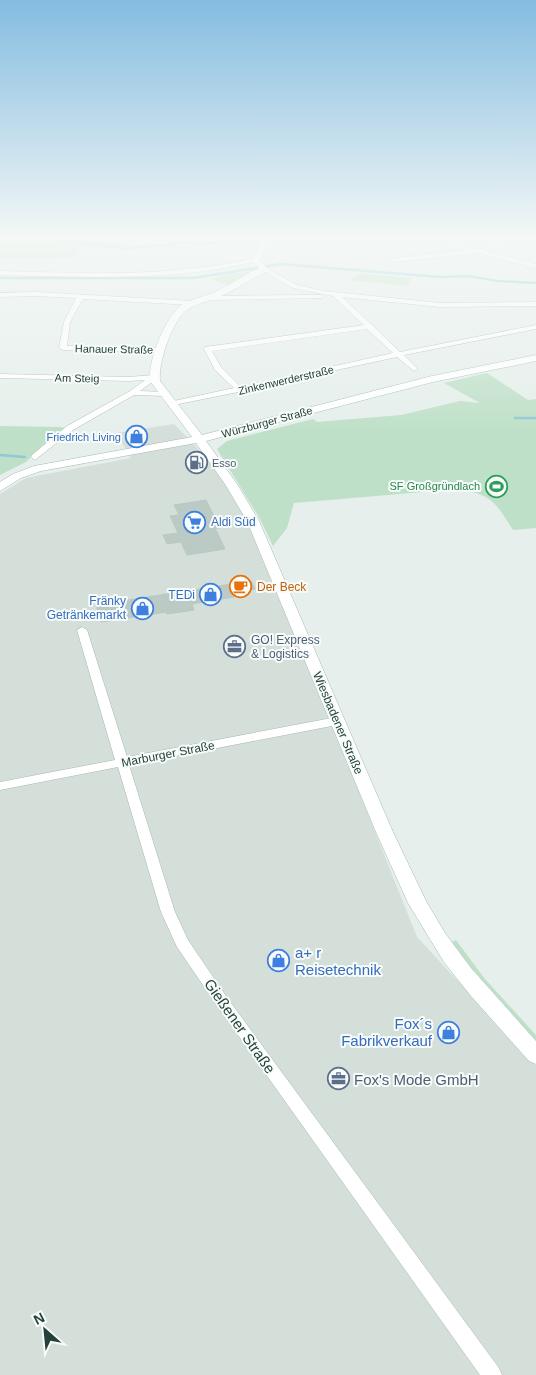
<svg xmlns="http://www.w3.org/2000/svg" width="536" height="1375" viewBox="0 0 536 1375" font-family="Helvetica,sans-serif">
<rect width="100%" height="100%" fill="#e6efeb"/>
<path fill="#d4dfda" d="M174 424 214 465 248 521 289 616 417 937 536 1065V1375H0V494L26 478 131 458 116 433Z"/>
<path fill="#bfe0c8" d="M0 239H78L125 245 184 246C138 252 102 250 57 244L85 250 69 258 0 259Z
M253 270H258L229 285 211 279 225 275Z
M361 273 411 278 407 286 350 280Z
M487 373 528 400 536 399V528L513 530C495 502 493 495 458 489L294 503 287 528 273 546 260 519 217 449 227 441 313 419 317 422 401 415 460 401 480 403 444 383Z
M0 426 60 427 66 428 43 445 26 462 0 475Z
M456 940 485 979 536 1035V1041L485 985 452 945V942Z"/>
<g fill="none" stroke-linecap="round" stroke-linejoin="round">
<path stroke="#8ec9d4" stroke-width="2.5" d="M56 239 123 248 167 245 177 242 207 244 231 239
M274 239H300
M401 239 418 241 433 239
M0 278H193L281 264 440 277 468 276 498 281 536 283
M515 418H536
M0 455 25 457"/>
</g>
<path fill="#bbcac4" stroke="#b8c9c2" d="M206 500 220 528H215L225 549 187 555 181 542 167 544 163 535 178 533 170 516 179 515 174 505Z
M251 581 255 589 232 593 234 597 192 604 194 610 167 614 166 612 101 622 96 605Z"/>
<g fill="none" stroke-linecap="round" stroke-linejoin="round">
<defs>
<path id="street" d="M443 239C456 239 466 250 478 249 497 248 514 239 534 239L485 251 536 264V268L477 253 394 262 391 260 394 258 467 250Z
M256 258 258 259V261C173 282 87 277 0 275V271C88 273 169 278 256 258Z
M262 268H266L297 285 324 291 440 303 536 302V306L440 307 342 297 371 324 373 325 374 327 400 352 536 325V329L404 355 418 369 414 371 397 357 244 390 241 393 238 392 169 406V402L234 388 215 370 204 349 205 347 364 325 333 296 293 288 262 270ZM367 329 393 353 241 387 221 367 212 351Z
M36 292 192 301 195 303 192 305 83 299 70 322 67 346 161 348 165 350 161 352 63 350 59 348 64 322 76 298 36 296 0 297V293Z
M320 295 322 296V298L208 300 205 298 208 296Z
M0 374 129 377 153 375 157 377 156 379 140 391 165 392 169 394 165 396 134 395 73 430 35 460 31 457 32 455 67 426 130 391 145 380 129 381 0 378Z
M82 627 87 630 127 757 337 717 343 721 337 725 129 765 175 912 188 940 228 999 499 1368 502 1375H480L218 1007 177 947 161 912 118 767 0 790V782L115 760 77 630Z"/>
<path id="secondary" d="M257 239H265L267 247 260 260 268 269 267 271C251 279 236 290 219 297 208 302 196 303 187 310 172 321 158 363 160 381L202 435 432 376 536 355V361L433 382 206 441 237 484 259 521 393 832 426 901 445 933 471 968 536 1041V1064L529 1061 471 996 444 962 408 903 376 832 247 521 225 484 196 443 41 471 21 478 0 491V482L13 474 34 466 192 437 150 381C148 361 164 321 179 307 189 298 203 298 215 292 230 285 244 276 259 268L252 260 259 247Z"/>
</defs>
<use href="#street" stroke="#a8b8b2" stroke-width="1"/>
<use href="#secondary" stroke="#a4bbb3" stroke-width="1"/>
<use href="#street" fill="#fff" fill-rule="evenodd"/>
<use href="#secondary" fill="#fff" fill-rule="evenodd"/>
</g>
<linearGradient id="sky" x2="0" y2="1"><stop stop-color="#84bce0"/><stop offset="0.55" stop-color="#f4f8f6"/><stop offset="1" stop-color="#f4f8f6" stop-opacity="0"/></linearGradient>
<rect width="536" height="432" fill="url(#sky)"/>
<defs>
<symbol id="shop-ring" viewBox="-11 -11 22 22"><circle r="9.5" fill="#f7fbf9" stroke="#3f7fe0" stroke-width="1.5"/><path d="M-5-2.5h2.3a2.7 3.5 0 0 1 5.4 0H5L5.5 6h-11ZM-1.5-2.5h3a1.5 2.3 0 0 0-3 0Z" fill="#3f7fe0"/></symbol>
<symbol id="fuel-ring" viewBox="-11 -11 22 22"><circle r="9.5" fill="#f7fbf9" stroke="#5c6f8a" stroke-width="1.5"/><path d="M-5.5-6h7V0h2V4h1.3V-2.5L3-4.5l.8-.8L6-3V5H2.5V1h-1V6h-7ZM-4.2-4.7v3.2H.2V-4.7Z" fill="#5c6f8a"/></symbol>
<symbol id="stadium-ring" viewBox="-11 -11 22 22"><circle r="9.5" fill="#f7fbf9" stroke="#2e9e5b" stroke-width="1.5"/><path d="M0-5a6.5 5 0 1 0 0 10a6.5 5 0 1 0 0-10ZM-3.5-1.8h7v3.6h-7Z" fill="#2e9e5b"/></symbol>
<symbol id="supermarket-ring" viewBox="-11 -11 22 22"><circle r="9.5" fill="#f7fbf9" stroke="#3f7fe0" stroke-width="1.5"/><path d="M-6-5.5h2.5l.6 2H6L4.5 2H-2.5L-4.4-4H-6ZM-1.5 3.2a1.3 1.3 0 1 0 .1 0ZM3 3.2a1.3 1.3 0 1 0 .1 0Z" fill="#3f7fe0"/></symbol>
<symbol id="cafe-ring" viewBox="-11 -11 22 22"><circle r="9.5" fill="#f7fbf9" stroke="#e8710a" stroke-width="1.5"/><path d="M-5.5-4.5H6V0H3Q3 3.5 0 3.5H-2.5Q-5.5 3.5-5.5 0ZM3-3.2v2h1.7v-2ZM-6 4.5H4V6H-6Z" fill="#e8710a"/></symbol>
<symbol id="office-ring" viewBox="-11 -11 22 22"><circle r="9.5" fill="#f7fbf9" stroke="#5c6f8a" stroke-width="1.5"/><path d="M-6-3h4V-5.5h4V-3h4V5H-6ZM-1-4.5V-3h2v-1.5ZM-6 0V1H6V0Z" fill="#5c6f8a"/></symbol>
</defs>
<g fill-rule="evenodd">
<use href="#shop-ring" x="124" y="424" width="25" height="25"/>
<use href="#fuel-ring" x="184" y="450" width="25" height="25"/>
<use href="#stadium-ring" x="484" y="474" width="25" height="25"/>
<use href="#supermarket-ring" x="182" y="510" width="25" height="25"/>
<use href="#cafe-ring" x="228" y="574" width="25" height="25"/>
<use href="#shop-ring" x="198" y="582" width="25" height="25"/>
<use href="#shop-ring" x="130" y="596" width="25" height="25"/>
<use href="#office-ring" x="222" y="634" width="25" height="25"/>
<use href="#shop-ring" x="266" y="948" width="25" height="25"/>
<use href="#shop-ring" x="436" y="1020" width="25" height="25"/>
<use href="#office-ring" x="326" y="1066" width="25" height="25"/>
</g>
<g text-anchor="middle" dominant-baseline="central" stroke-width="4" stroke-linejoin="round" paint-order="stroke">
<g font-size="11" fill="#24423a" stroke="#f7fbf9">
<text transform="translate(114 349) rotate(1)">Hanauer Straße</text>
<text transform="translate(77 378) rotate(1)">Am Steig</text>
<text transform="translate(286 380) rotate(-13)">Zinkenwerderstraße</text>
<text transform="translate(267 422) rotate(-15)">Würzburger Straße</text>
</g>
<g font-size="11" fill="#366cbe" stroke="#f7fbf9" text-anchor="end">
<text x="121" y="437">Friedrich Living</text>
</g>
<g font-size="11" fill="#4e5e75" stroke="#f7fbf9" text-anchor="start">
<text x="212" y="463">Esso</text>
</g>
<g font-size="11" fill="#27864d" stroke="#f7fbf9" text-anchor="end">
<text x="480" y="486">SF Großgründlach</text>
</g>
<g font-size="12" fill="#366cbe" stroke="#f7fbf9" text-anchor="end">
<text x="211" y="522" text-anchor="start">Aldi Süd</text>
<text x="195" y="595">TEDi</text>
<text x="126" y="601">Fränky<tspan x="126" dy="14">Getränkemarkt</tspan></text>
</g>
<g font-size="12" fill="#c56008" stroke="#f7fbf9" text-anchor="start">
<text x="257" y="587">Der Beck</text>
</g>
<g font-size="12" fill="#4e5e75" stroke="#f7fbf9" text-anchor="start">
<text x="251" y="640">GO! Express<tspan x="251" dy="14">&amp; Logistics</tspan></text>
</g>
<g font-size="12" fill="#24423a" stroke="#f7fbf9">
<text transform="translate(338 723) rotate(67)">Wiesbadener Straße</text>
<text transform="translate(168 754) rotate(-11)">Marburger Straße</text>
</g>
<g font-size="15" fill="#366cbe" stroke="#f7fbf9" text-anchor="start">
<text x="295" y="952">a+ r<tspan x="295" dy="17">Reisetechnik</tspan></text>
<text x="432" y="1023" text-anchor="end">Fox´s<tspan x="432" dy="17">Fabrikverkauf</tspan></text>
</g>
<g font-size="15" fill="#24423a" stroke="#f7fbf9">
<text transform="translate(240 1026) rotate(55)">Gießener Straße</text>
</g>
<g font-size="15" fill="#4e5e75" stroke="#f7fbf9" text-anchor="start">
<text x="354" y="1079">Fox's Mode GmbH</text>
</g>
</g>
<g transform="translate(45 1330) rotate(333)" stroke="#f7fbf9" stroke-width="4" paint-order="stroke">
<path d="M0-4L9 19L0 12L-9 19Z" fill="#24423a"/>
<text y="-8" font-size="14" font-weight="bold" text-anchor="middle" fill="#24423a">N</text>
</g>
</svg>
